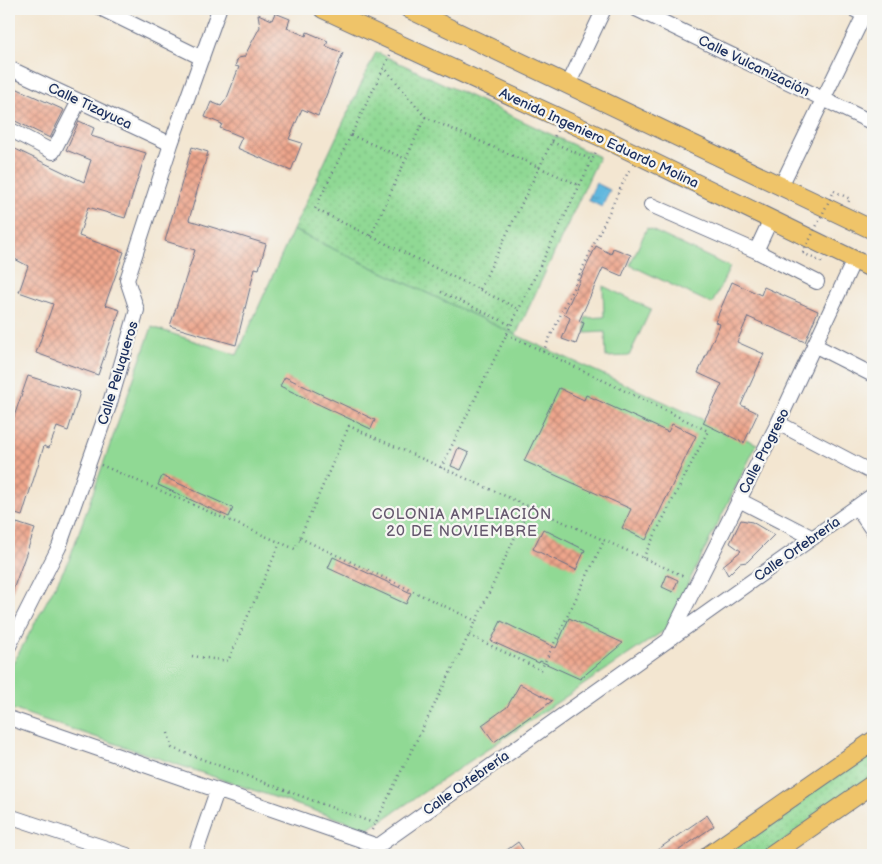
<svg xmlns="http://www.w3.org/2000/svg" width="882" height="864" viewBox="0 0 882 864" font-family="'Balsamiq Sans',sans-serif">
<defs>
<pattern id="park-dots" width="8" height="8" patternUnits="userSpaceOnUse" patternTransform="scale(1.25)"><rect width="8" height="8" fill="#90d994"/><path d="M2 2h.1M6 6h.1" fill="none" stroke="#7cbb82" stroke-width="1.8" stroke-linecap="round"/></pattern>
<pattern id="water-ripples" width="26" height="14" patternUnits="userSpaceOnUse" patternTransform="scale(1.25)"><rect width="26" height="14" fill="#61b7de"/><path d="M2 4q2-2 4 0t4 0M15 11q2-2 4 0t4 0" fill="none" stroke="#4f95b7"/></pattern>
<pattern id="building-cross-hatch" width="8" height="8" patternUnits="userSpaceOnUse" patternTransform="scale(1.25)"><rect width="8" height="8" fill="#eea58b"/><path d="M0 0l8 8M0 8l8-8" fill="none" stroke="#c08775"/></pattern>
</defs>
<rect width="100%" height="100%" fill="#f6f6f2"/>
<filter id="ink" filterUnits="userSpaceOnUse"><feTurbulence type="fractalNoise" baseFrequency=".02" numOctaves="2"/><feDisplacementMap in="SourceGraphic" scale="10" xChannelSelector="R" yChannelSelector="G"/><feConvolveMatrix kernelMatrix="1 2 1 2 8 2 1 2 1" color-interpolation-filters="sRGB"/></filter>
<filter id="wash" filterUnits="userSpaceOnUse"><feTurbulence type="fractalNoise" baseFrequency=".0096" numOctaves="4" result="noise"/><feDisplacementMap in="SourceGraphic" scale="20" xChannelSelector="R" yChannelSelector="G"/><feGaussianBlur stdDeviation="1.12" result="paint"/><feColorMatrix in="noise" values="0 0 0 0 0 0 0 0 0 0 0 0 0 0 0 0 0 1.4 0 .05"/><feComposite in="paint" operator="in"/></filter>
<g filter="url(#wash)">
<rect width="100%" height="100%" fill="#f3e6d1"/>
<path fill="url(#park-dots)" stroke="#568479" d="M376 52 599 157 516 335 293 230Z
M873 749V776L765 855H723Z"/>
<path fill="#90d994" stroke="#568479" d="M647 228 730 267 712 304 630 265Z
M293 230 516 335 757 444 665 630 369 829 9 708V671L69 560 152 327 237 355Z
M603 286 651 309 629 356 606 357 605 332 586 333 585 318 604 317Z"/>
<path fill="url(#water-ripples)" stroke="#3e739e" d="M596 183 610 190 602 207 588 200Z"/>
<g id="blocks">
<path fill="url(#building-cross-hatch)" d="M275 13 290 19 287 28 306 36 307 32 328 41 326 46 343 53 318 116 302 109 289 139 302 143 291 171 237 148 242 137 220 128 222 124 205 117 211 102 221 106 227 98 239 67 235 66 238 58 244 57 260 27 258 14 272 20Z
M9 85 64 110 50 138 9 118Z
M79 121 94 128 91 136 146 153 125 218 88 207 79 236 124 252 105 305 120 310 98 375 36 353 53 304 19 292 28 266 9 256V146L84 182 91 160 66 150Z
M192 147 208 152 189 220 266 244 259 269 255 268 236 345 170 326 195 250 165 241Z
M596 246 611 254 613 248 631 255 622 276 603 268 579 321 584 323 576 344 562 339 570 318 564 314Z
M732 282 761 295 764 287 818 311 805 342 748 317 737 342 764 354 741 405 758 413 744 443 703 423 722 384 698 373 720 324 715 322Z
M28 376 80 392 68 431 57 427 49 448 44 446 22 516 9 512V431Z
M285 377 375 420 371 429 280 386Z
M559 388 584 400 586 395 668 432 672 424 696 436 646 540 622 528 631 509 524 461Z
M458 448 469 453 461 470 451 466Z
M162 476 233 508 229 517 158 485Z
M741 520 752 522 774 535 747 562 740 563 728 575 723 566 721 567 741 551 730 543Z
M17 523 35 529 10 598 9 545Z
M543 529 585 550 576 570 533 549Z
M333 557 411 593 406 604 328 568Z
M667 575 678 580 673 592 662 587Z
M569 618 623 643 580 679 540 661 539 663 491 641 501 621 556 648Z
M520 684 552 701 494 742 482 725 507 707Z
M707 815 714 826 672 855H650Z
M518 842 527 855H500Z"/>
</g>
</g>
<g filter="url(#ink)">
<use href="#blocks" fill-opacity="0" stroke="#676f86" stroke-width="1"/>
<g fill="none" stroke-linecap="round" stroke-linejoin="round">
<defs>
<path id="minor" d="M102 9 202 58
M636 9 873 123
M853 9 873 19
M9 68 171 144
M568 85 604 9
M9 129 53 152 79 101
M781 186 867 9
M651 205 756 251 771 219
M756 251 817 282
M814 345 873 375
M778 423 873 473
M739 500 813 538
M857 508 873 531
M670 637 778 423 854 260
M9 646 59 547 109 406 137 310 127 280 171 144 219 9
M9 718 378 846
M9 816 127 855
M378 846 873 495
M195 855 217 791"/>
<path id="major" d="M323 9 603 138 873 269
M409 9 873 230
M709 855 873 741
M771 855 873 784"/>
</defs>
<use href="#minor" stroke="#676f86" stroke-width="16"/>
<use href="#major" stroke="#676f86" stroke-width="20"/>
<path stroke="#676f86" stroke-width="2.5" stroke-dasharray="1 4" stroke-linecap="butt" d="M390 55 315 209 519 309
M425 117 579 185
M351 135 406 159
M552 142 592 160
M834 191 850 199 848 203
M371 236 425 117 384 67
M803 253 821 262V260
M480 289 557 131
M441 292 511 325
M507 334 708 431 643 558
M543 352 630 168
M101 465 295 549 349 426 686 577
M441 468 597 150
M300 538 476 621 529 507
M469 635 541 670 604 541
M192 656 228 661 280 543
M168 733 172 748 376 824
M372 830 476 621"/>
<use href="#minor" stroke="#fff" stroke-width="14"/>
<use href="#major" stroke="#efc469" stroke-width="18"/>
<path stroke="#676f86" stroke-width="2.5" stroke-dasharray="1 4" stroke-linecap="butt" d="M803 253 834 191"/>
</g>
</g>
<g text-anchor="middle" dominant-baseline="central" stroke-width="4.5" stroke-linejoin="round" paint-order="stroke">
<g font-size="14" fill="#1b2f5e" stroke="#f6f6f2">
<text transform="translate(754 66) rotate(26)">Calle Vulcanización</text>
<text transform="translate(90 106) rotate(25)">Calle Tizayuca</text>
<text transform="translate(599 138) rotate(25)">Avenida Ingeniero Eduardo Molina</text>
<text transform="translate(118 373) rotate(-73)">Calle Peluqueros</text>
<text transform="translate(764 451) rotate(-63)">Calle Progreso</text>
<text transform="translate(797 549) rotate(-35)">Calle Orfebrería</text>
<text transform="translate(466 783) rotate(-35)">Calle Orfebrería</text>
</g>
<g font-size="15" letter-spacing="1" fill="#65586e" stroke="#f6f6f2">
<text x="462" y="514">COLONIA AMPLIACIÓN<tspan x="462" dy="17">20 DE NOVIEMBRE</tspan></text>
</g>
</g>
<rect width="882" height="864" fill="none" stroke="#f6f6f2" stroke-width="30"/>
</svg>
